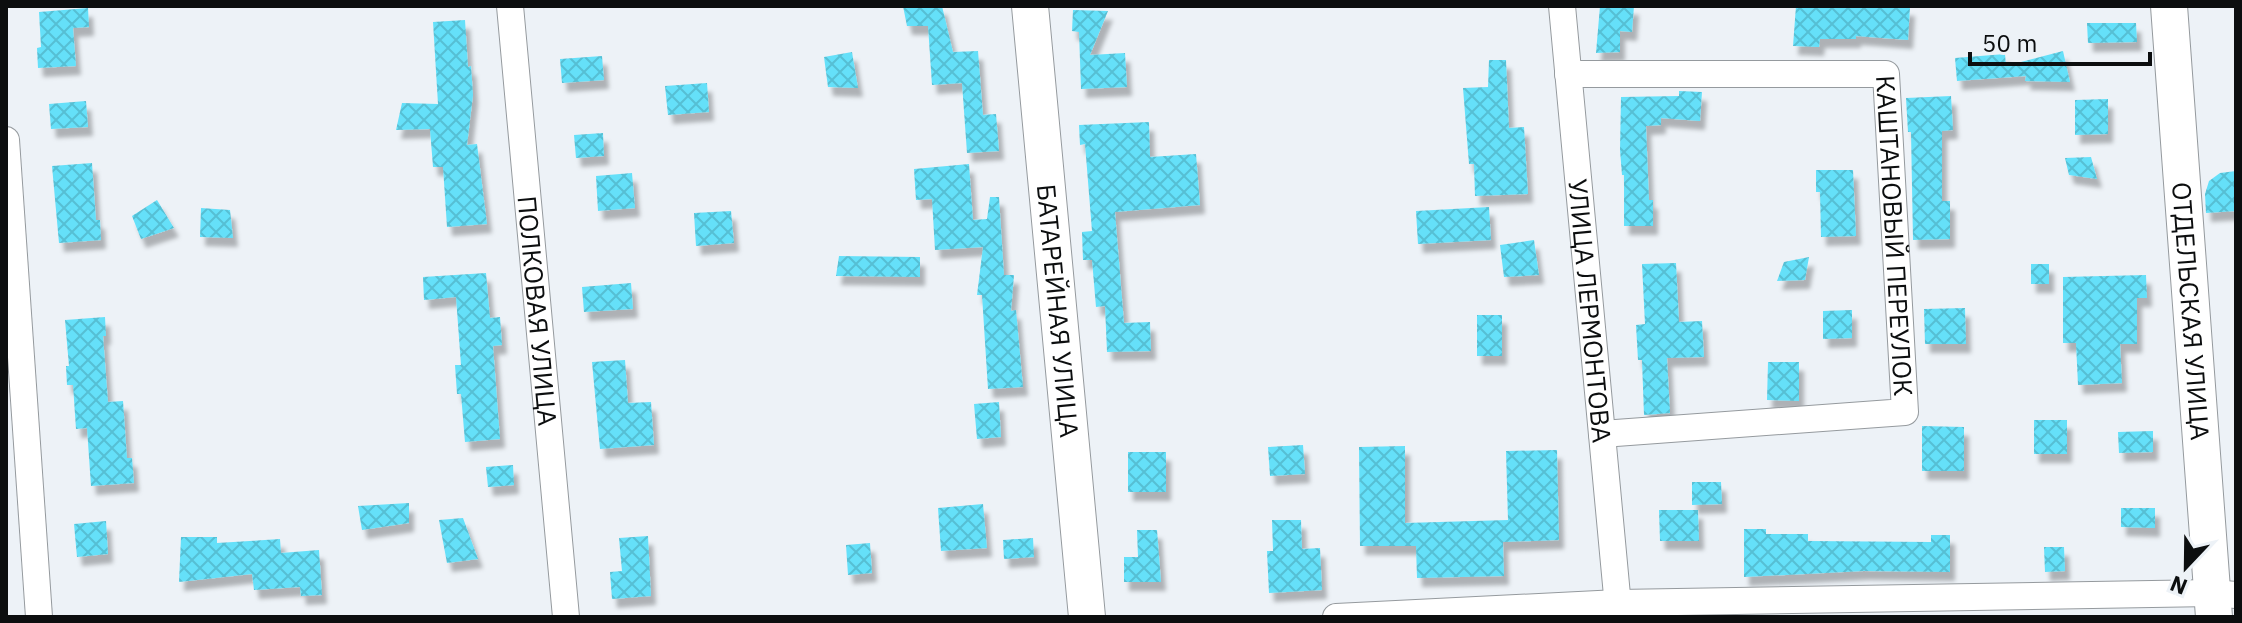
<svg xmlns="http://www.w3.org/2000/svg" width="2242" height="623" viewBox="0 0 2242 623" font-family="'IBM Plex Sans',sans-serif">
<defs>
<pattern id="building-cross-hatch" width="8" height="8" patternUnits="userSpaceOnUse" patternTransform="scale(2)"><rect width="8" height="8" fill="#65e0f9"/><path d="M0 0l8 8M0 8l8-8" fill="none" stroke="#56bfd4"/></pattern>
<filter id="shadow"><feDropShadow dx="5" dy="9" stdDeviation="2" flood-color="#0004"/></filter>
</defs>
<rect width="100%" height="100%" fill="#edf2f7"/>
<path fill="url(#building-cross-hatch)" filter="url(#shadow)" d="M903 6H942L953 52 978 51 983 115 996 114 999 151 967 153 962 83 932 85 928 26H907Z
M1600 6H1634L1632 32 1620 31V52L1596 53Z
M1796 6 1910 7 1908 40 1856 36V39H1820L1819 47 1793 46Z
M88 8 89 27 73 28 76 66 38 68 37 48 41 47 39 12Z
M1073 10 1108 11 1090 55 1125 53 1127 87 1081 89 1079 32 1072 31Z
M465 20 468 67 471 66 473 95 467 145 477 144 487 224 447 227 443 167H433L430 129 396 130 402 103 438 104 433 22Z
M2087 23H2136L2137 42 2088 43Z
M2063 51 2070 82 2025 81 2026 76 1957 81 1955 58 2005 54 2006 66Z
M852 52 858 88 828 87 824 57Z
M602 56 604 80 562 83 560 59Z
M1489 60H1506L1509 128 1524 127 1528 194 1475 196 1474 164H1469L1463 88 1488 87Z
M707 83 709 112 668 115 665 86Z
M1679 91 1702 92 1700 121 1661 118V125L1646 126 1649 200H1653V226H1624V175H1622L1620 150 1621 97 1679 96Z
M1951 96 1953 130 1942 131V201H1950V239L1913 240 1911 132H1908L1906 98Z
M2108 99V134L2075 135V100Z
M86 101 88 127 51 129 49 104Z
M1149 122 1150 157 1196 154 1200 205 1115 212 1124 323 1150 322 1151 351 1107 352 1105 306 1096 307 1092 260H1083L1082 232 1092 231 1085 144 1080 145 1079 125Z
M603 133 604 156 576 158 574 135Z
M2091 157 2097 179 2069 175 2065 158Z
M92 163 96 220H100L101 240 59 243 52 166Z
M969 164 973 220 987 219 990 197H999L1004 275H1014L1011 311 1016 310 1023 387 988 389 982 295H977L983 247 935 250 932 199 916 200 914 169Z
M1816 170H1853L1856 236 1821 237 1820 192H1816Z
M2236 171V211L2206 213 2205 194 2209 181 2220 173Z
M632 173 635 208 598 211 596 176Z
M157 200 174 228 141 239 132 216Z
M1489 207 1491 240 1418 244 1416 211Z
M201 208 230 210 233 238 200 237Z
M731 211 734 243 696 246 694 213Z
M1534 240 1539 275 1504 277 1500 245Z
M839 256 920 257V277L836 276Z
M1809 257 1805 280 1777 281 1784 262Z
M1676 263 1679 322 1702 321 1704 357 1667 358 1670 413 1644 415 1642 360H1638L1636 325 1645 324 1642 264Z
M2031 264H2049V284H2031Z
M486 273 490 318 500 317 502 345 493 346 500 439 465 442 461 394H457L455 365H461L456 297 424 300 423 277Z
M2146 275 2147 298H2137V344H2120L2122 383 2078 385 2076 343H2063V277Z
M631 283 633 309 584 312 582 287Z
M1965 308 1966 344H1925L1924 309Z
M1852 310V338L1823 339V311Z
M1477 315H1502V356H1477Z
M105 317 106 336H103L108 402 123 401 127 458H132L134 483 91 486 87 428 76 429 73 385H67L66 366H69L65 320Z
M625 360 628 403 651 402 654 445 600 449 592 362Z
M1768 362H1799V401L1767 400Z
M999 402 1001 437 977 439 974 404Z
M2034 420H2067V454H2034Z
M1922 426 1964 427V471H1922Z
M2153 431V452L2119 453 2118 432Z
M1303 445 1305 474 1270 476 1268 447Z
M1405 446V523L1508 520 1506 451 1557 450 1559 540 1503 542 1504 576 1417 578 1416 546H1360L1359 447Z
M1128 452H1166V492H1128Z
M513 465 514 485 488 487 486 467Z
M1692 482H1721L1722 504 1692 505Z
M409 503V523L362 530 358 506Z
M983 504 987 548 941 551 938 508Z
M2121 508H2155V528L2121 527Z
M1659 510H1698L1699 541H1660Z
M463 518 478 559 447 563 439 520Z
M1272 520H1301L1302 549 1320 548 1322 590 1269 593 1267 551H1273Z
M106 521 108 554 77 557 74 524Z
M1744 529H1766V534H1808V541L1931 542V535H1950V572L1864 571 1744 577Z
M1137 530H1157L1161 582H1124V557H1138Z
M648 536 651 596 612 599 610 572 622 571 619 538Z
M181 537H217V543L280 539 281 553 319 550 322 595 301 596 300 587 254 590 252 574 179 582Z
M1033 538 1034 557 1004 559 1003 540Z
M870 543 872 573 848 575 846 545Z
M2044 547H2064L2065 571 2045 572Z"/>
<g fill="none" stroke-linecap="round" stroke-linejoin="round">
<defs>
<g id="street">
<path id="s1" d="M510 6 566 617"/>
<path id="s2" d="M1562 6 1619 617"/>
<path id="s3" d="M1568 74H1886L1905 412 1602 434"/>
<path d="M6 140 39 617"/>
<path d="M1336 617 1618 603 2212 593 2236 595"/>
</g>
<g id="secondary">
<path id="s4" d="M1030 6 1087 617"/>
<path id="s5" d="M2169 6 2214 617"/>
</g>
</defs>
<use href="#street" stroke="#959a9e" stroke-width="28"/>
<use href="#secondary" stroke="#959a9e" stroke-width="38"/>
<use href="#street" stroke="#fff" stroke-width="26"/>
<use href="#secondary" stroke="#fff" stroke-width="36"/>
</g>
<g text-anchor="middle" dominant-baseline="central" stroke-width="8" stroke-linejoin="round" paint-order="stroke">
<g font-size="26" fill="#0c0e0f" stroke="#edf2f7">
<text stroke="none"><textPath href="#s3" startOffset="480">КАШТАНОВЫЙ ПЕРЕУЛОК</textPath></text>
<text stroke="none"><textPath href="#s2" startOffset="306">УЛИЦА ЛЕРМОНТОВА</textPath></text>
<text stroke="none"><textPath href="#s5" startOffset="306">ОТДЕЛЬСКАЯ УЛИЦА</textPath></text>
<text stroke="none"><textPath href="#s1" startOffset="306">ПОЛКОВАЯ УЛИЦА</textPath></text>
<text stroke="none"><textPath href="#s4" startOffset="306">БАТАРЕЙНАЯ УЛИЦА</textPath></text>
</g>
</g>
<rect width="2242" height="623" fill="none" stroke="#0c0e0f" stroke-width="16"/>
<g transform="translate(2186 567) rotate(202)" stroke="#edf2f7" stroke-width="6" paint-order="stroke">
<path d="M0-6L14 30L0 20L-14 30Z" fill="#0c0e0f"/>
<text y="-12" font-size="22" font-weight="bold" text-anchor="middle" fill="#0c0e0f">N</text>
</g>
<path d="M1970 52v12h180v-12" fill="none" stroke="#0c0e0f" stroke-width="4"/>
<text x="1982" y="52" font-size="24" fill="#0c0e0f" stroke="#edf2f7" stroke-width="6" paint-order="stroke">50 m</text>
</svg>
